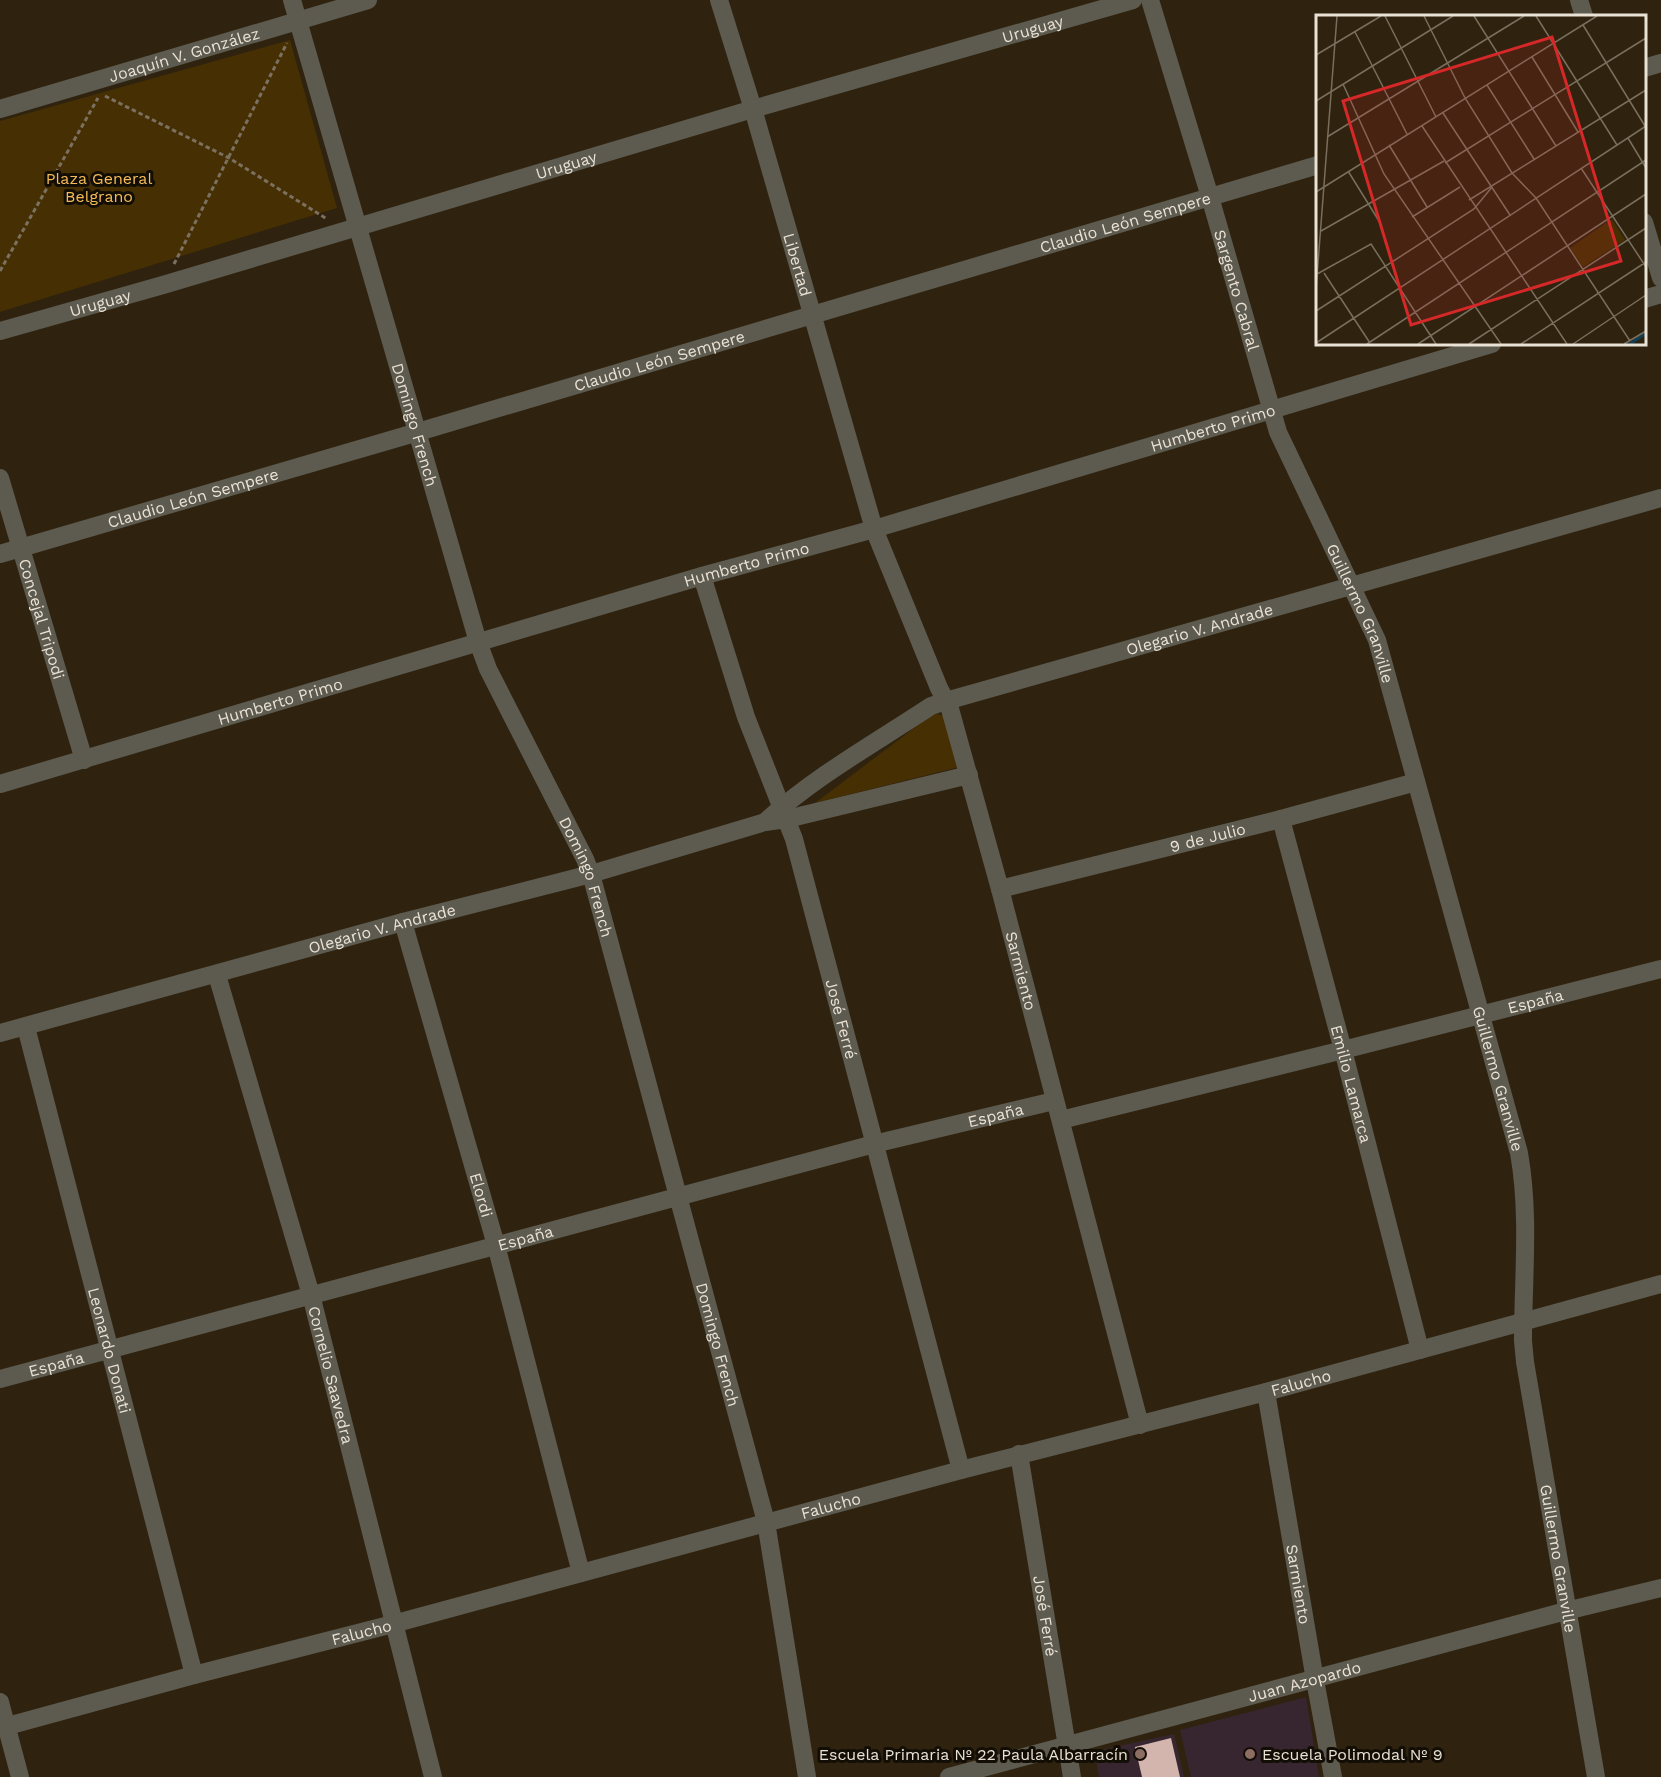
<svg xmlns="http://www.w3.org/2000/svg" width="1661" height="1777" viewBox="0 0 1661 1777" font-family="'Work Sans',sans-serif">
<rect width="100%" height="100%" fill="#2f230f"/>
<path fill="#372630" d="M1306 1697 1319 1777H1191L1180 1730Z
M1174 1734 1184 1777H1099L1096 1760 1105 1749Z"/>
<path fill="#452f03" d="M290 40 337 208 0 312V121Z
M934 713 945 716 959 767 815 803Z"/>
<path fill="#d4b5ae" d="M1171 1738 1180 1777H1142L1135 1747Z"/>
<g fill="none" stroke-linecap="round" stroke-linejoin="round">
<path stroke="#7c7160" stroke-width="3" stroke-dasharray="4.5 3" stroke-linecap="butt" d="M105 96 229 158 327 219
M174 264 287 43
M0 271 98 98"/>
<g stroke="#5d5a4f" stroke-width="18">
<path id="s1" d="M292 0 478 642 488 669 585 859 591 874 766 1522 807 1777"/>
<path id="s2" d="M719 0 753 109 874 529 939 688 950 709 1000 889 1140 1425"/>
<path id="s3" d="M1150 0 1210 197 1278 432 1377 640 1519 1153C1530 1215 1523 1278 1523 1341L1525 1362 1596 1777"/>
<path d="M1579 0 1584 16"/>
<path d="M1644 68 1661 63"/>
<path id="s4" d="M0 109 368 0"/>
<path d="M1644 222 1661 278"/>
<path d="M1644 299 1661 294"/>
<path id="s5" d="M0 331 163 285 753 109 1133 0"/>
<path id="s6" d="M0 478 84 760"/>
<path id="s7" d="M0 554 418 432 1318 165"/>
<path id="s8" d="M702 576 746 717 794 839 961 1470"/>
<path id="s9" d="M0 784 702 576 874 529 1492 344"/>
<path id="s10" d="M1281 819 1343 1050 1420 1350"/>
<path id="s11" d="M765 822C814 777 875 743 931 706L946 701 1661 498"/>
<path id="s12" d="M1000 889 1281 819 1416 782"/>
<path id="s13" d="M403 922 496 1245 581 1573"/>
<path id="s14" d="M217 975 311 1295 433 1777"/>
<path id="s15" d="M26 1027 194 1675"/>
<path id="s16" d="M0 1033 403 922 591 874 765 822 787 819 969 775"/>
<path id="s17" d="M1061 1120 1343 1050 1661 969"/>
<path id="s18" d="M0 1379 874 1144 1054 1101"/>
<path id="s19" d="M1266 1392 1315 1680 1333 1777"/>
<path id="s20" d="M1019 1454 1072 1777"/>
<path d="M0 1702 20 1777"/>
<path id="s21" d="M0 1728 194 1675 393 1624 961 1470 1266 1392 1661 1284"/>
<path id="s22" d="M949 1777 1566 1611 1661 1588"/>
</g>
</g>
<g fill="#8d6e63" stroke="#120d05" stroke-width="2">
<circle cx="1140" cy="1754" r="6"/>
<circle cx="1250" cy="1754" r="6"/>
</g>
<g text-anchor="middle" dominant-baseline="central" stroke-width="6" stroke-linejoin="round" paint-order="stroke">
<g font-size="16" fill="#eae2d5" stroke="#120d05">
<text stroke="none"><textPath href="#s5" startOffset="1076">Uruguay</textPath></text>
<text stroke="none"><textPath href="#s4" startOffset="192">Joaquín V. González</textPath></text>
<text stroke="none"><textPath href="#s5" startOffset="590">Uruguay</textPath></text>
<text stroke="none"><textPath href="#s7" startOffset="1173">Claudio León Sempere</textPath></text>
<text stroke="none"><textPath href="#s2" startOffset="276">Libertad</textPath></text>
<text stroke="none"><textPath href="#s3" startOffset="303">Sargento Cabral</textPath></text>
<text stroke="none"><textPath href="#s5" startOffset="104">Uruguay</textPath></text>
<text stroke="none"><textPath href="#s7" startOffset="687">Claudio León Sempere</textPath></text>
<text stroke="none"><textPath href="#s1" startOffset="442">Domingo French</textPath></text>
<text stroke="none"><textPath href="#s9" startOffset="1264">Humberto Primo</textPath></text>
<text stroke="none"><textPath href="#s7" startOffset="201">Claudio León Sempere</textPath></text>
<text stroke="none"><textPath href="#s9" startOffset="778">Humberto Primo</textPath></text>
<text stroke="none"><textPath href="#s3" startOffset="650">Guillermo Granville</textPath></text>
<text stroke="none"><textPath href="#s6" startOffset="147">Concejal Tripodi</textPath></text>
<text stroke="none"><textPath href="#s11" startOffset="482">Olegario V. Andrade</textPath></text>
<text stroke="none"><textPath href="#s9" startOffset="292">Humberto Primo</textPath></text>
<text stroke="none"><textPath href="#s12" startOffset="214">9 de Julio</textPath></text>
<text stroke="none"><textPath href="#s1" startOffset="928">Domingo French</textPath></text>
<text stroke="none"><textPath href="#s16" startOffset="396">Olegario V. Andrade</textPath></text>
<text stroke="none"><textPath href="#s2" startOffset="1018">Sarmiento</textPath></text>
<text stroke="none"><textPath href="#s17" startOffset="489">España</textPath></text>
<text stroke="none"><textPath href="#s8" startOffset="465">José Ferré</textPath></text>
<text stroke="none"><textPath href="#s3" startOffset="1136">Guillermo Granville</textPath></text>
<text stroke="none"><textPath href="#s10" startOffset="274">Emilio Lamarca</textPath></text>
<text stroke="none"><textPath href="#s18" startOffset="1030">España</textPath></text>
<text stroke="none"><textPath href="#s13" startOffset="284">Elordi</textPath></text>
<text stroke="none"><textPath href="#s18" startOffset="544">España</textPath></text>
<text stroke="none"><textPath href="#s1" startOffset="1414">Domingo French</textPath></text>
<text stroke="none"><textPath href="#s15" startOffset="334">Leonardo Donati</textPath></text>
<text stroke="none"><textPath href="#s18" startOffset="58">España</textPath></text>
<text stroke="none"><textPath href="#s14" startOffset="416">Cornelio Saavedra</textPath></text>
<text stroke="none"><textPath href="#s21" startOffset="1346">Falucho</textPath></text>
<text stroke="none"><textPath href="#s21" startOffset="860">Falucho</textPath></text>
<text stroke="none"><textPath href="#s3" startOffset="1622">Guillermo Granville</textPath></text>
<text stroke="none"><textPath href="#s19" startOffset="195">Sarmiento</textPath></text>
<text stroke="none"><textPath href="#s20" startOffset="164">José Ferré</textPath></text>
<text stroke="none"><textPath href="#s21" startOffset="374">Falucho</textPath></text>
<text stroke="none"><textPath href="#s22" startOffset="368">Juan Azopardo</textPath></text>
</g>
<g font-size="16" fill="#f6bc58" stroke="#120d05">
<text x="99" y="178">Plaza General<tspan x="99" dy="18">Belgrano</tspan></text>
</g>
<g font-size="16" fill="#eae2d5" stroke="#120d05" text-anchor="end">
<text x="1128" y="1754">Escuela Primaria Nº 22 Paula Albarracín</text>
<text x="1262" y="1754" text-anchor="start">Escuela Polimodal Nº 9</text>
</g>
</g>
<g transform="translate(1316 15)">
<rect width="330" height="330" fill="#2f230f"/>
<path d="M296 204 309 225 267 252 254 233Z" fill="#452f03"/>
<path fill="none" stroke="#123e55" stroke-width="3" d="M314 329 330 318"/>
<path fill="none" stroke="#7a6f5e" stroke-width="1.5" d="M69 1 120 102M108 1 149 83 196 158 220 183 314 326M158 1 240 131M220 1 301 130M267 10 329 111M39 17 91 119M0 40 65 1M216 42 262 117M27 69 68 159 185 329M171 70 218 144M0 86 137 1M127 98 194 200M106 111 251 329M11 122 208 1M312 123 330 153M73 130 111 192M129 148 330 23M265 153 330 252M32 156 63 206M0 177 281 1M153 185 330 75M96 202 144 172M5 216 128 146M8 258 54 328M1 259 55 229 120 329M0 274 21 1M0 296 158 194 176 172M0 328 330 111M51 329 330 145M102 329 330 179M153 329 330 213M205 329 330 247M257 329 330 280M308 329 330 316"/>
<path fill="#d62828" fill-opacity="0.15" stroke="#d62828" stroke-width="3" d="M236 22 305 246 95 310 27 86Z"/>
<rect width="330" height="330" fill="none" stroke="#eae2d5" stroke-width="3"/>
</g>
</svg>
